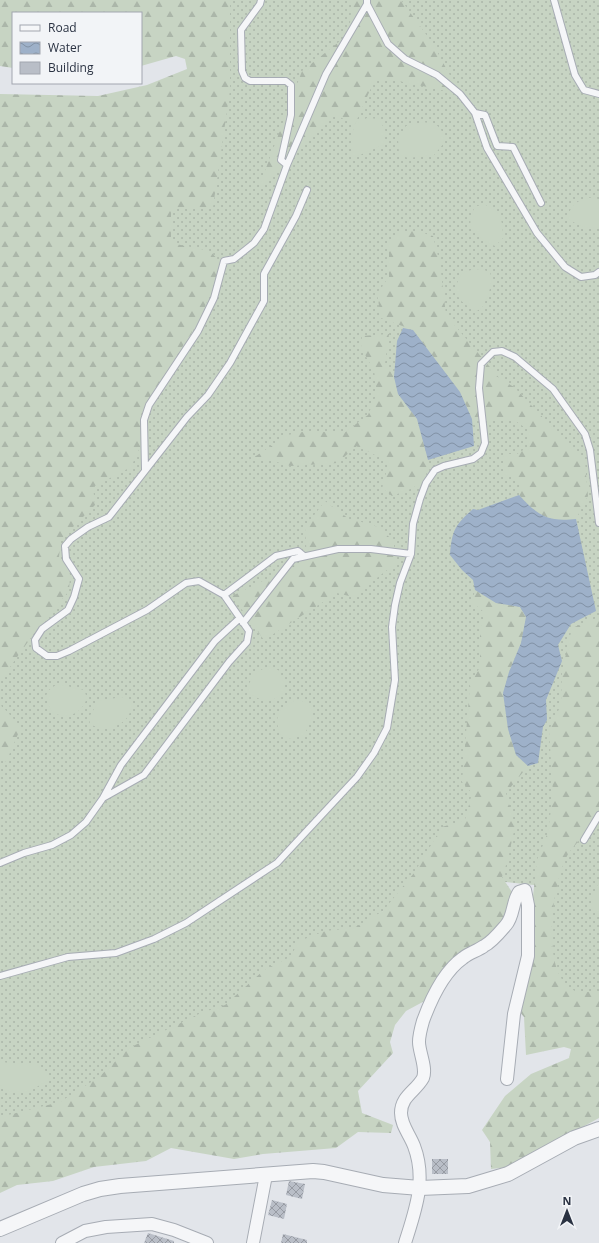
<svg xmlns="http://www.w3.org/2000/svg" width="599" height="1243" viewBox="0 0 599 1243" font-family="'Open Sans',sans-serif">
<defs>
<pattern id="grass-dots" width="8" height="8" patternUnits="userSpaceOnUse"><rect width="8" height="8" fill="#c7d4c3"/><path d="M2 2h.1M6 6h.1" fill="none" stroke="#abb6a9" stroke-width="1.8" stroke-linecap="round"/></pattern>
<pattern id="forest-firs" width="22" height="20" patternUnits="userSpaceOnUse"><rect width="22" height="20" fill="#c7d4c3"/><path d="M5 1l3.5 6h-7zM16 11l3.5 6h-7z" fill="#abb6a9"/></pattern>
<pattern id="water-waves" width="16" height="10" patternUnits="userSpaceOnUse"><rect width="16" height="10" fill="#9eb1c9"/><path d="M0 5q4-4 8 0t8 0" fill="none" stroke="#8191a5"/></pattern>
<pattern id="building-cross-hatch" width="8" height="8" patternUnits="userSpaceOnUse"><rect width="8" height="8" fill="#b9bec7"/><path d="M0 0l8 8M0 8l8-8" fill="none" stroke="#979ba3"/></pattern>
</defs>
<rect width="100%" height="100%" fill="#e2e5ea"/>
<path fill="url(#grass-dots)" d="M193 0H599V1006L548 976 543 886 439 875 60 1121 0 1133V615L211 81Z"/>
<path fill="url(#forest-firs)" d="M0 0H230V90L213 207 171 209V243L210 251 221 263 201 318 157 386 140 416 141 445 131 467 93 487 95 505 61 539 59 557 70 574 69 591 40 625 0 681V94L98 96 147 85 187 69 185 59 176 56 141 66V13H13V68L0 66Z
M352 0H401L433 44 460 94 404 82 375 79 355 124 335 115 259 187 302 71 349 34Z
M402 231H416L433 236 440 264 446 315 500 379 514 387 585 462 588 496 576 519C548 522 538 516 519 495V480L503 474 504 454H517L528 447V430L513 419H472L460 392 413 330 381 318 377 293 389 277V243Z
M389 334 385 363 394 377 398 394 417 419 428 460 426 477 413 488 392 496 382 488 389 462 357 446 337 463 291 466 266 459 250 460 288 435 307 431 344 433 368 415 377 393 374 370 361 348 362 336Z
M325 501 349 519 374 525 393 540 397 562 353 597 337 593 264 640 232 596 307 559 305 527Z
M475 590 496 603 520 607 526 617 521 643 509 672 503 693 508 729 516 755 528 766 506 793 515 826 508 859 502 877 514 895 506 923 462 957 432 997 406 1011 395 1025 390 1042 393 1053 358 1091 362 1113 393 1125 391 1133 358 1132 336 1148 263 1154 234 1159 171 1148 146 1161 94 1167 53 1181 17 1185 0 1193V1117L60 1102 99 1077 129 1048 201 1013 225 1005 264 970 292 956 297 942 325 931 354 928 383 911 414 873 442 827 465 820 472 793 462 782 470 685 480 667V629L485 613 472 602Z
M599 617V807C594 816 590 825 584 834 579 842 570 849 566 858 552 887 539 975 575 991 581 994 592 991 599 991V1118L509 1167 491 1169 490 1142 482 1130 505 1096 531 1074 569 1058 571 1049 564 1047 526 1055 524 1017 519 1011 533 958V896L537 860 548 832 553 794 549 730 561 705 562 671 572 628Z
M0 704 21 727 6 762 0 758Z"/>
<path fill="#c7d4c3" d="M367 118 379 119 386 132 383 145 353 158C349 145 351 136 355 124Z
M423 122C438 124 443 126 444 143L434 155 408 158 399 154 398 138 406 126Z
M595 197 599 200V227C588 230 577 225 569 219 568 203 581 199 595 197Z
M483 204C501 210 503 221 503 238L495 246C476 237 463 228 475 207Z
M481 269 490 272C494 284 487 298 482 308L475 312 460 300 455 290C460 273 463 270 481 269Z
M269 666 280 671 285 688C273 706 263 703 248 692 248 678 257 671 269 666Z
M58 684 84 690 87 698C81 714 70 718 54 714 44 700 42 692 58 684Z
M122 697 131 701C134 724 107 734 90 724L89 717 99 701Z
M297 699C319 705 312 720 304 735L290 739 281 735C272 716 280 708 297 699Z
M599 882V912L597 913 591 908V899Z
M0 1062 36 1065 45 1070 48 1080C32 1091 15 1099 0 1085Z"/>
<path fill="url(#water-waves)" d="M403 328 413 330 460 392 472 419 474 446 428 460 417 419 398 394 394 377 397 341Z
M519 495C538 516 548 522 576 519L596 611 571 624 558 645 562 661 546 700 547 720 543 727 538 763 528 766 516 755 508 729 503 693 509 672 521 643 526 617 520 607 496 603 475 590 473 580 462 570 450 555C452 530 455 525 473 509L478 510Z"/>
<path fill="url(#building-cross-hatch)" d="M432 1159H448V1174H432Z
M289 1181 305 1184 302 1199 286 1195Z
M272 1200 287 1204 284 1219 268 1215Z
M148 1233 174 1241V1243H144Z
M283 1234 307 1240V1243H281Z"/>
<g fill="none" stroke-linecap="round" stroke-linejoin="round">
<defs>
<path id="service" d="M261 0 260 4 241 30 242 71 245 78 250 81H286L291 85V115L281 160 287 165
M367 0V4L388 44 405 59 437 75 460 94 475 113 487 148 537 233 565 267 581 277 595 275 599 272
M554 0 575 75 584 90 599 94
M475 113 485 115 497 146 513 147 541 203
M145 470 144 420 149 405 198 331 214 298 224 261 234 259 254 243 264 229 287 165 326 74 367 4
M224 595 276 556 298 551 304 556
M243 623 293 559 338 549H371L411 554
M103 798 144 775 229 662 247 642 249 631 224 595 199 581 186 583 147 610 69 651 57 656H47L36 648 35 640 42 629 68 610 74 597 79 579 66 559 65 546 71 539 88 527 109 517 187 417 208 395 230 363 264 301V274L296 216 307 190
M584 840 599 815
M0 863 24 853 52 845 71 835 86 822 103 798 121 765 215 641 240 618
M0 976 68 957 116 953 154 939 186 923 277 863 357 777 374 753 387 728 395 680 392 627 395 605 400 583 411 554 413 524 420 499 426 483 435 470 444 466 473 459 481 453 485 443 479 388 481 364 493 352 502 351 515 357 553 389 585 434 590 450 599 523"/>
<path id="minor" d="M62 1243 85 1231 106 1227 152 1224 174 1230 207 1243
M253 1243 266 1175
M405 1243C415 1211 427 1180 414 1146 410 1135 401 1125 401 1113 401 1096 416 1091 423 1078 427 1068 419 1052 419 1042 419 1035 421 1028 423 1021 431 999 443 972 463 958 469 953 477 951 484 946 492 942 500 932 506 925 514 916 512 902 519 892L525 890 528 905V956L514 1014 507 1079"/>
<path id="tertiary" d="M0 1229 83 1194 100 1189 120 1186 313 1171 324 1172 383 1185 420 1188 468 1186 508 1174 574 1138 599 1129"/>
</defs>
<use href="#service" stroke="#a7acb4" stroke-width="8"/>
<use href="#minor" stroke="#a7acb4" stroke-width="14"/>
<use href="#tertiary" stroke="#a7acb4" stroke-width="16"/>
<use href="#service" stroke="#f5f6f8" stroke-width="6"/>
<use href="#minor" stroke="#f5f6f8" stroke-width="12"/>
<use href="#tertiary" stroke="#f5f6f8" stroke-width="14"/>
</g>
<rect x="12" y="12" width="130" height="72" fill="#f2f4f7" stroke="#a2a6af"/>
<rect x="20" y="25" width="20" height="6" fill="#f5f6f8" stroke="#a2a6af"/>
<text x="48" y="32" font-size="12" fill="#2a3242">Road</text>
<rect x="20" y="42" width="20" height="12" fill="url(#water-waves)" stroke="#a2a6af"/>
<text x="48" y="52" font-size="12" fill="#2a3242">Water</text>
<rect x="20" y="62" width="20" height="12" fill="#b9bec7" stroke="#a2a6af"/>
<text x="48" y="72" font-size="12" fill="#2a3242">Building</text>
<g transform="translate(567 1211)" stroke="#f2f4f7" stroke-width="3" paint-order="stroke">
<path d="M0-3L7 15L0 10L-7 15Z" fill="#2a3242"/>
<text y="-6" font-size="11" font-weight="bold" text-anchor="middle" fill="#2a3242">N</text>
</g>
</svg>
